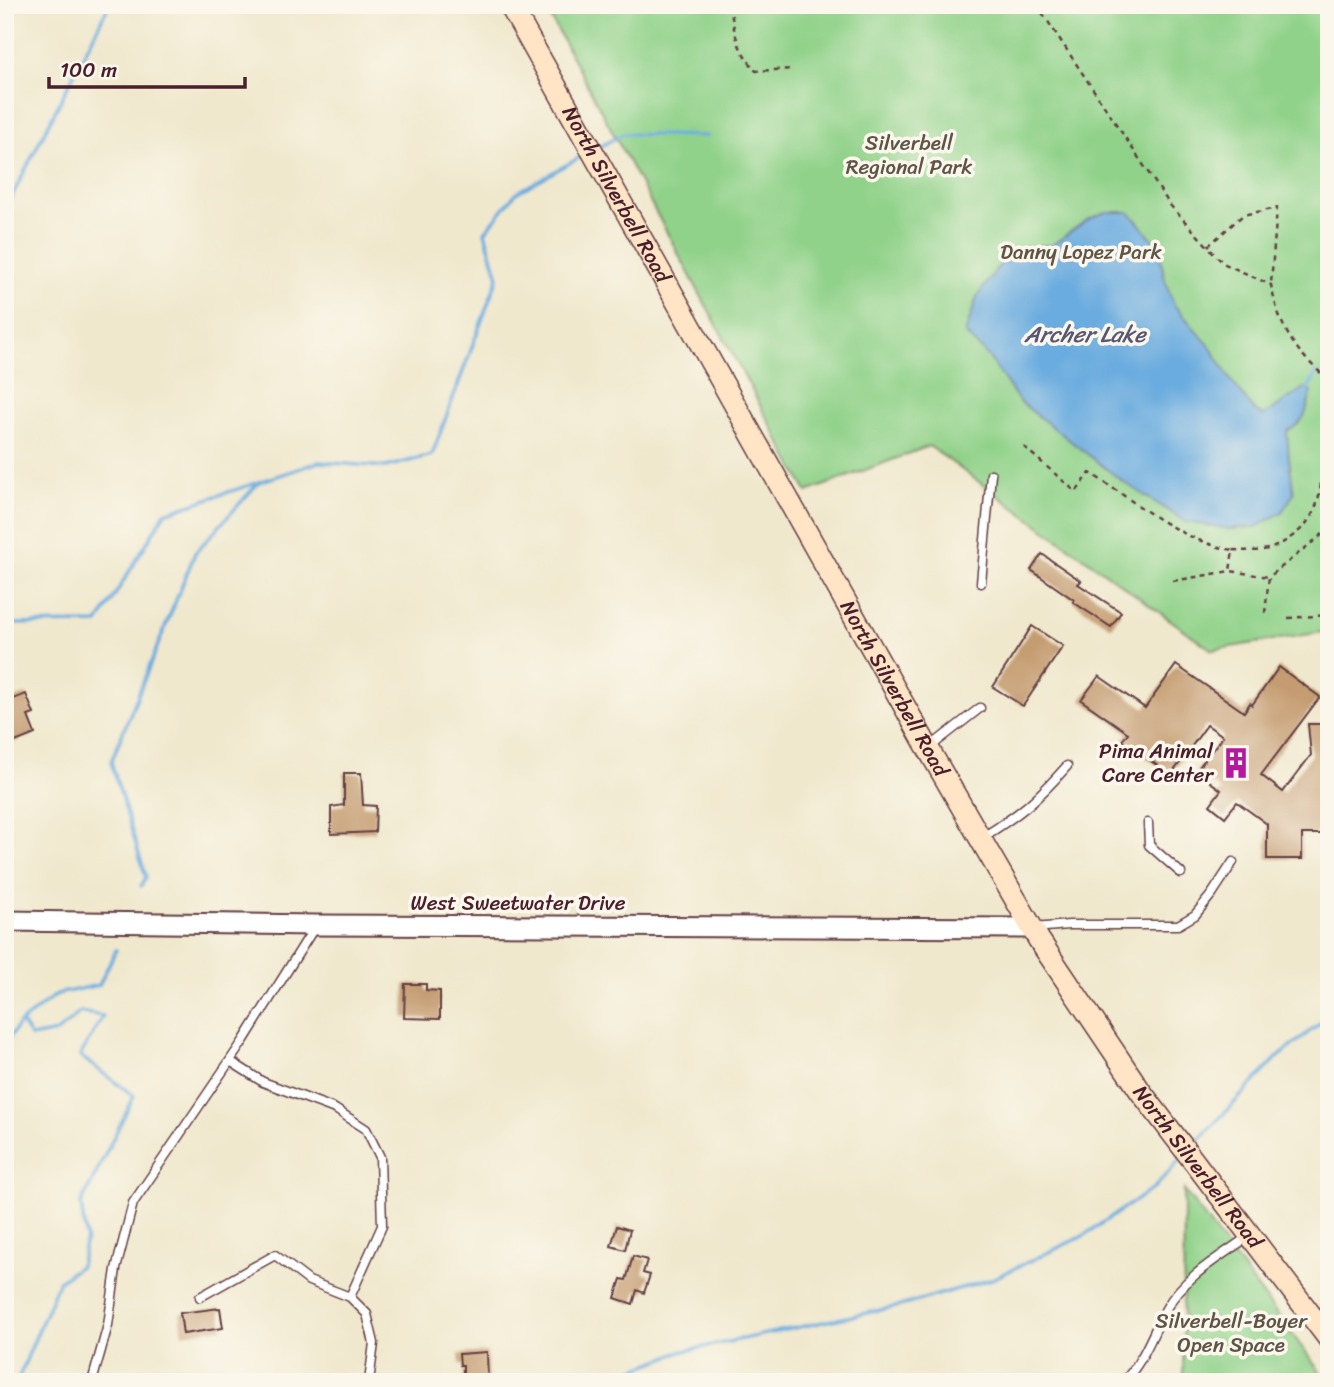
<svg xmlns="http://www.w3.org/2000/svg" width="1334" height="1387" viewBox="0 0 1334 1387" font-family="Sriracha,sans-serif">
<rect width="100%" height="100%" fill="#fbf7ec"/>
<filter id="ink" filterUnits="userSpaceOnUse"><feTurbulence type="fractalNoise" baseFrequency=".0143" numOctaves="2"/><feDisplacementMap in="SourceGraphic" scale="14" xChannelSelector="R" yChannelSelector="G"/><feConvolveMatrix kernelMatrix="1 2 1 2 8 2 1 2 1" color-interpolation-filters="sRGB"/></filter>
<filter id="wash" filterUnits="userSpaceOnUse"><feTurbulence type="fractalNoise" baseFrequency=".00686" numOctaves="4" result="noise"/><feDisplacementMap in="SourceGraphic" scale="28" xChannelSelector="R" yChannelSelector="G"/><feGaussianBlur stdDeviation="1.57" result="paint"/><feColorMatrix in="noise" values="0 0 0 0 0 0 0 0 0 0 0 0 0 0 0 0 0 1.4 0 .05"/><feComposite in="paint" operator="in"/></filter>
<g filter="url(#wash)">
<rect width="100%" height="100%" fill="#f0e8cd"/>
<path fill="#90d289" stroke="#6d785a" stroke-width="2" d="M544 5H1329V631L1212 650 929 446 807 492Z
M1184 1190 1328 1382H1183Z"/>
<path fill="#6bacdf" stroke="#5a6685" stroke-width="2" d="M1106 212H1129L1158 245 1165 280 1174 305 1210 346 1230 379 1254 410 1263 416 1304 388 1311 392C1307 411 1305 423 1287 431L1289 459 1294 493 1282 512 1256 527 1230 529 1186 522 1122 481 1019 401 988 356 965 334 977 297 999 266 1025 247 1052 245 1087 220Z"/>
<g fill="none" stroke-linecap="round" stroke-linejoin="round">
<path stroke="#6bacdf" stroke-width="3.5" d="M599 147 623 134 707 136
M5 210 109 5
M1307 390 1317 373
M5 624 98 623 165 513 319 462 386 467 432 455 498 277 485 232 516 193 586 154
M141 886 146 877 111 762 195 553 260 481
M5 1043 21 1022
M1191 1148 1278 1057 1329 1016
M17 1382 59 1281 80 1266 86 1239 81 1204 134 1096 80 1056 103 1016 80 1012 57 1032 31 1037 21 1022 57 994 99 985 116 950
M601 1382 680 1352 900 1306 992 1279 1083 1236 1154 1188 1181 1159"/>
</g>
<g id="blocks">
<path fill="#c59c71" d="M1042 554 1081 581 1078 584 1121 612 1111 627 1073 602 1074 600 1031 570Z
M1032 626 1063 646 1023 706 993 687Z
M1176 665 1244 712 1250 703 1252 705 1279 667 1320 697 1261 775 1283 792 1311 755 1308 724H1329V834H1302V859H1267V824L1237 802 1225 817 1210 805 1221 790 1196 771 1223 736 1207 725 1171 775 1122 741 1128 733 1081 700 1099 676 1145 708Z
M26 694 34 714 28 716 35 734 5 746V702Z
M344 773H361L363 805 376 806 375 832 331 834V807L344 805Z
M405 984H426V990L440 991V1019L404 1018Z
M617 1226 630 1230 625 1250 611 1246Z
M633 1256 647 1260 643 1273 650 1275 644 1293 637 1290 633 1304 615 1298 621 1279 626 1280Z
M220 1308 223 1328 183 1334 180 1313Z
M487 1352 488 1382H463V1365H460L459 1354Z"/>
</g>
</g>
<g filter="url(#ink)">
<use href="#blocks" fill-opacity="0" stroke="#633d43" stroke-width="2"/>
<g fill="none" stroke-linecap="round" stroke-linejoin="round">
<defs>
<path id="service" d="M981 583 991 474
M930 747 980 708
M1148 823 1149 845 1181 873
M983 837C1020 814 1038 799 1067 766
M1034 928 1069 925H1178L1195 915 1212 894 1233 862
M230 1061 263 1082 335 1109 366 1129 380 1157 382 1226 350 1297 367 1314 374 1343 369 1382
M200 1297 275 1255 309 1281 350 1297
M92 1382 108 1325 116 1269 133 1203 244 1040 314 928
M1123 1382C1145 1360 1152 1333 1167 1307 1185 1276 1220 1257 1249 1236"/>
<path id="tertiary" d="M5 921 316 925 1031 928"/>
<g id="secondary">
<path id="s1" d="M510 5 933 757 1039 940 1141 1092 1329 1339"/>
</g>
</defs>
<use href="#service" stroke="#633d43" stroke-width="11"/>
<use href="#tertiary" stroke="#633d43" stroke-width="23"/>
<use href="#secondary" stroke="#633d43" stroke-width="24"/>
<path stroke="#633d43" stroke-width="2.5" stroke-dasharray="5 5" stroke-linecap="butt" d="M730 5C735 36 736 46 756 71L793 69
M1037 5 1170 205 1223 263 1271 285C1280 329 1294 351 1329 380
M1208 246 1243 215 1277 208 1271 284
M1024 447 1076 492 1090 473C1135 501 1179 541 1233 550L1230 571
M1233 550C1260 552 1272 552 1294 535 1334 506 1315 458 1329 418
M1173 581 1230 571 1269 577
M1265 613 1269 577 1329 529
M1288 618 1329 615"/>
<use href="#service" stroke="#fff" stroke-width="8"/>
<use href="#tertiary" stroke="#fff" stroke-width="19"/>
<use href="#secondary" stroke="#ffe4c6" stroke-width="21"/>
</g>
</g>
<defs>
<symbol id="building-bare" viewBox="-9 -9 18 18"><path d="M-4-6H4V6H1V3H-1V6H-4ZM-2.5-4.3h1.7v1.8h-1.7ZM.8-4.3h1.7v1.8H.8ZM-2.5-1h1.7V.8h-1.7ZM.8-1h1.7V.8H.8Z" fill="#b5179e" stroke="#fbf7ec" stroke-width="2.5" paint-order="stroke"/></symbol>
</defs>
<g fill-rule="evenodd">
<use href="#building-bare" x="1214" y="741" width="44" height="44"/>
</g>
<g text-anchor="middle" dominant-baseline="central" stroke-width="7" stroke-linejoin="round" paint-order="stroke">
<g font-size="21" fill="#5f5547" stroke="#fbf7ec">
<text x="909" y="143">Silverbell<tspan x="909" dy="24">Regional Park</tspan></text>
<text x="1081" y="252">Danny Lopez Park</text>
<text x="1231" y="1321">Silverbell-Boyer<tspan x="1231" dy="24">Open Space</tspan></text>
</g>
<g font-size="21" fill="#4a1f2b" stroke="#fbf7ec">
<text stroke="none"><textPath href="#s1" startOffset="217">North Silverbell Road</textPath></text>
<text stroke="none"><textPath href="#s1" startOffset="784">North Silverbell Road</textPath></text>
<text x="518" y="903">West Sweetwater Drive</text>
<text stroke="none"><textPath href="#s1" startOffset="1351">North Silverbell Road</textPath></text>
</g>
<g font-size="21" fill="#4a1f2b" stroke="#fbf7ec" text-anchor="end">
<text x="1213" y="751">Pima Animal<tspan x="1213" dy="24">Care Center</tspan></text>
</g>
<g font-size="23" font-style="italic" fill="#575773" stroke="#fbf7ec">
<text x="1085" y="334">Archer Lake</text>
</g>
</g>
<rect width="1334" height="1387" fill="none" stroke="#fbf7ec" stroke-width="28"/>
<path d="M49 77v10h196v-10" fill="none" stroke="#4a1f2b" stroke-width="3.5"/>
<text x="60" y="77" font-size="21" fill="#4a1f2b" stroke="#fbf7ec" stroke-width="5" paint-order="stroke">100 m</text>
</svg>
